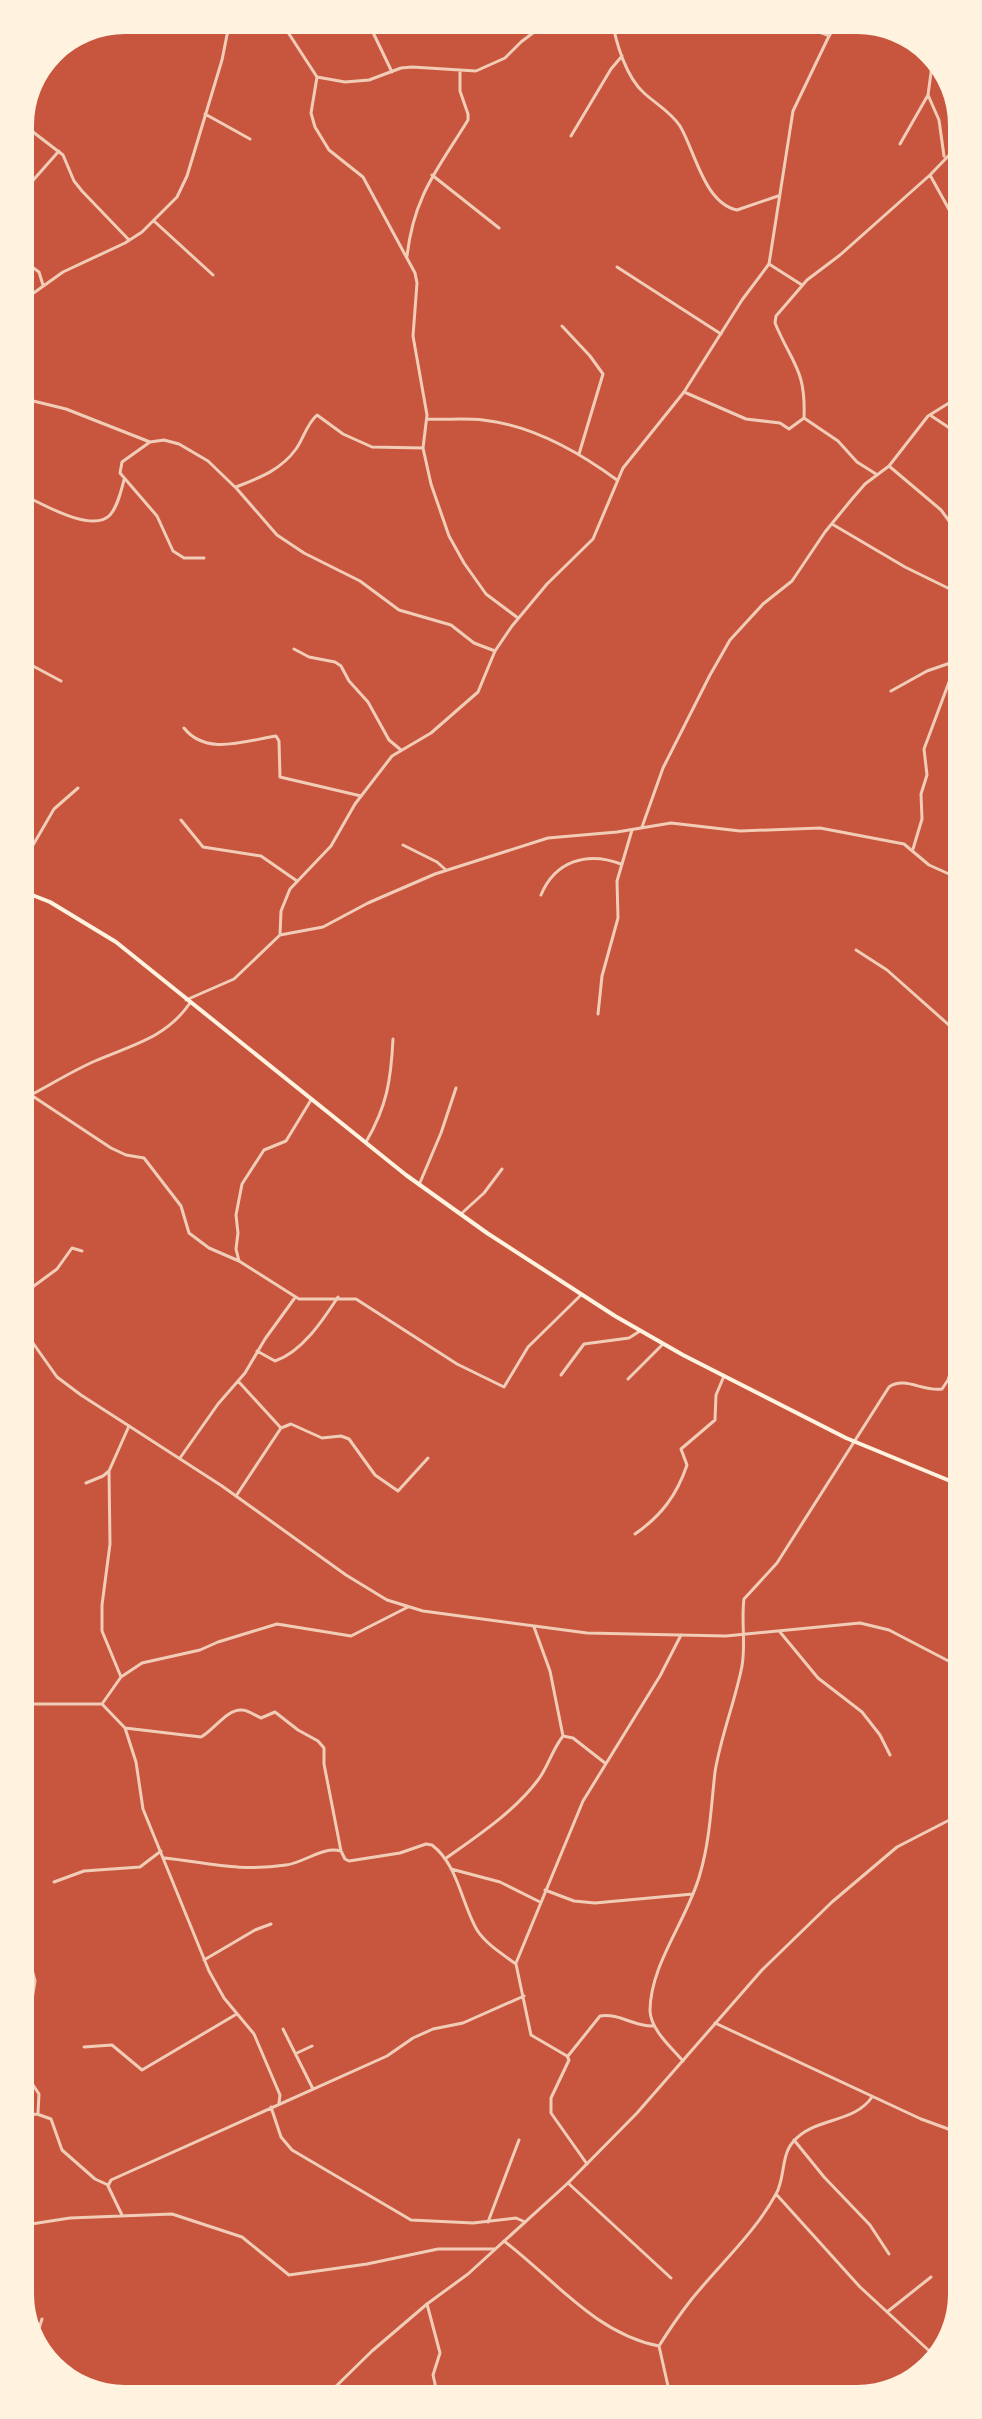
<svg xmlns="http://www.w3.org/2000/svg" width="982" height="2419" viewBox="0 0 982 2419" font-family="'Noto Serif',serif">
<rect width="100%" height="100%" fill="#c8553d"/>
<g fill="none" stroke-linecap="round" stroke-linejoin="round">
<path stroke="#f1ccb7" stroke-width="3" d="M280 20 317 77 311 113 315 127 329 150 363 177 415 273 417 283 413 336 427 415 423 448 431 484 449 536 464 563 486 594 518 618
M367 20 392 72
M612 20C616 43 626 77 644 93 656 104 671 112 680 126 695 151 704 203 737 210L778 196
M787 20C799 31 815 28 829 36
M317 77 345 82 369 80 401 68 412 67 476 71 505 58 521 42 550 20
M928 95 939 120 944 156
M205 114 250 139
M20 122 63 155 74 181 82 191 129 240
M571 136 611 69 622 56
M900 144 928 95 933 58
M432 175 499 228
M930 175 957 224
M20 195 59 151
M154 221 213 275
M407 256C414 195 438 169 468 120V114L460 91V72
M21 259 39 272 43 285
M769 264 802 285
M617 267 721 334
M21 302 63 272 125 243 142 232 177 197 187 176 222 60 230 20
M562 326 590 356 603 374 579 454
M684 392 746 419 780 423 789 429 804 418C806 369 792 364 775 323L776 316 807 280 840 255 930 175 957 147
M21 398 66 409 150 442 164 440 179 444 208 461 237 489 277 535 304 553 360 581 399 610 451 625 474 643 495 651
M930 415 957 433
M804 418 838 441 857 462 876 474
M427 419C446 420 465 418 483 420 531 425 579 452 617 480
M150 442 122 462 120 473 157 516 173 551 184 558H204
M889 466 941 510 958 533
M236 487C259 478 281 470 296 449 304 438 306 425 317 415L343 434 372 447 423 448
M21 494C41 503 92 534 110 515 118 506 121 491 124 480
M832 524 905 567 958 593
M294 649 309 657 335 662 341 666 349 681 368 702 389 740 401 750
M22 666H33L61 681
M891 691 927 671 956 661
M184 728C206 756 244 741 276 736L279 741 280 777 361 796
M181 820 203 847 261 856 297 881
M642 827 663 768 710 675 730 640 763 604 792 581 825 532 852 499 865 484 889 466 928 416 957 398
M403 845 437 862 446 870
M913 849 922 819 921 794 927 775 924 749 958 658
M22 864 54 809 78 788
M541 895C555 861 587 851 621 864
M856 950 887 970 959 1034
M598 1014 602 976 618 918 617 881 632 830
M31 1095 111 1148 126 1155 144 1158 181 1206 189 1233 209 1248 239 1261 299 1299H356L457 1364 504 1387 528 1347 581 1295
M23 1099C47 1087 70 1072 95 1061 132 1045 166 1038 190 1003
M366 1142C387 1106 391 1080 393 1039
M419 1185 441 1133 456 1088
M462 1213 484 1193 502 1169
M239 1261 236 1249 238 1233 236 1215 242 1184 264 1150 286 1141 311 1100
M23 1294 57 1269 72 1248 82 1251
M257 1351 275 1361C302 1352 323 1320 338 1297
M561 1375 584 1344 629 1338 640 1331
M628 1379 663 1344
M238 1381 281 1428
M180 1458 218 1404 245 1373 265 1339 294 1299
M109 1471 110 1544 102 1605V1631L121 1677
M86 1483 103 1476 109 1471 129 1426
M236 1496 281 1428 291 1424 322 1438 341 1436 349 1439 375 1475 398 1491 428 1458
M635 1534C661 1516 677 1495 687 1465L681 1449 715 1420 716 1395 724 1376
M780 1632 818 1678 862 1712 880 1735 890 1755
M24 1704H102L125 1728 136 1762 143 1809 209 1971 224 1998 254 2034 280 2095 279 2103
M102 1704 121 1677 142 1663 200 1650 218 1642 277 1624 351 1636 408 1607
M125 1728 201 1737C213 1731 228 1708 242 1710 248 1710 256 1716 261 1718L275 1712 298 1730 318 1741 324 1748V1764L341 1851
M563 1736 573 1738 605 1763
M165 1858C209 1863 241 1872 286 1865 304 1863 322 1846 341 1851L345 1859 349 1861 400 1853 426 1844 432 1845C458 1865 461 1902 477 1930 486 1944 502 1954 516 1964L531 2035 567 2056 569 2060 551 2098V2113L587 2164
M445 1859C477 1836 514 1812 538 1780 548 1767 552 1750 563 1736L550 1671 534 1627
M451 1869 500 1882 540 1902
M54 1882 84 1871 140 1867 161 1851
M545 1890 574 1901 595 1903 693 1894
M204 1960 255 1930 271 1924
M516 1963 583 1801 660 1676 681 1635
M283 2029 313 2089
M25 2043 35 1981 26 1947 30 1913
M84 2047 112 2045 142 2070 235 2015
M297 2053 312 2046
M568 2056 600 2016C620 2013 634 2027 654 2026
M683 2061C671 2047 651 2030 650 2011 650 1964 688 1919 700 1874 710 1840 711 1807 715 1772 721 1735 735 1702 742 1666 746 1643 741 1621 744 1599L777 1563 889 1387C905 1376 923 1392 942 1389L948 1380 960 1344
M25 2073 39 2094 38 2113
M271 2107 281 2137 292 2150 411 2220 473 2223 516 2218 525 2222
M25 2116 37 2114 51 2119 62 2150 95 2179 108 2185
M794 2140 824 2177 870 2225 889 2254
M568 2183 671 2278
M776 2194 860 2287 938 2359
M122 2215 108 2186 111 2180 387 2056 413 2038 433 2029 463 2023 524 1996
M488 2222 519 2140
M25 2225 70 2218 172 2214 242 2237 289 2275 367 2264 438 2249H495
M504 2241C554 2279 596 2334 659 2346
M427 2304 440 2353 433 2375 438 2397
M887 2312 931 2277
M35 2341 42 2319
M659 2346C669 2330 680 2314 691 2300 719 2265 754 2234 776 2194 785 2179 781 2155 793 2142 813 2117 854 2124 872 2097
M659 2346 670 2395"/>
<path stroke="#f1ccb7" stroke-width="3" d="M280 935 281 911 290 889 331 846 355 804 392 756 431 733 478 692 495 651 512 626 547 584 593 539 623 468 684 392 742 300 769 264 793 111 829 36 840 20
M186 1000 234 979 280 935 323 927 368 903 435 874 548 838 617 832 671 823 740 831 820 828 904 844 929 865 958 878
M23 1329 57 1377 81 1395 222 1486 346 1575 387 1600 423 1611 587 1633 726 1636 860 1623 889 1630 960 1667
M715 2023 921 2119 962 2134
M325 2397 372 2351 427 2304 468 2274 568 2183 637 2113 762 1970 832 1902 897 1847 961 1814"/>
<path stroke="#fff3e0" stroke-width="4" d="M22 891 50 902 116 942 406 1175 487 1233 615 1316 683 1355 846 1438 960 1485"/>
</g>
<path d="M0 0H982V2419H0ZM125 34H857A91 91 0 0 1 948 125V2294A91 91 0 0 1 857 2385H125A91 91 0 0 1 34 2294V125A91 91 0 0 1 125 34Z" fill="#fff3e0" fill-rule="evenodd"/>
</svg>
